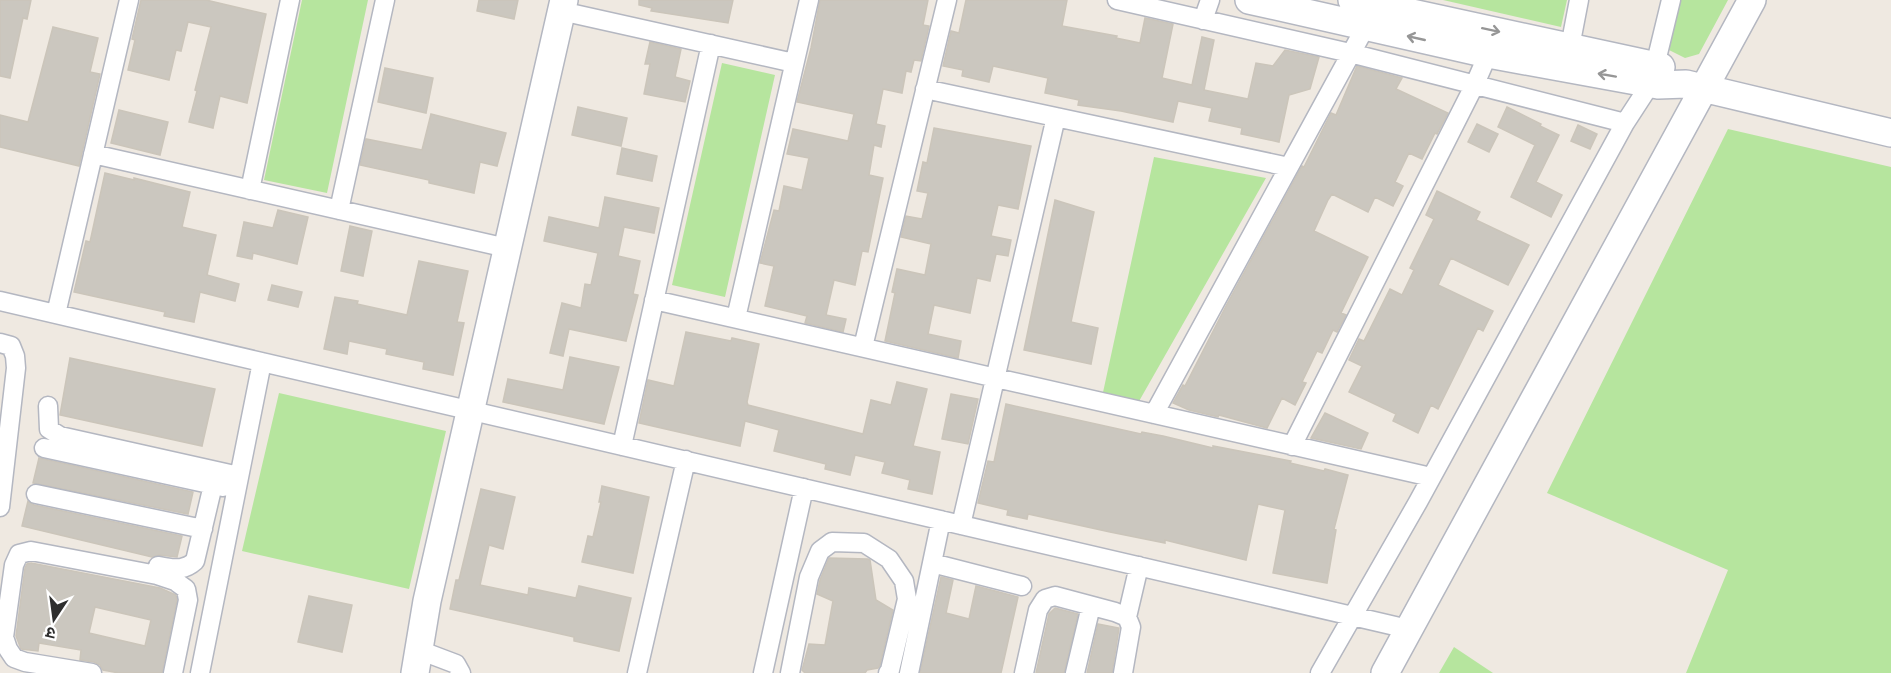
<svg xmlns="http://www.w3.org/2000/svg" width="1891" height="673" viewBox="0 0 1891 673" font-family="Commissioner,'Noto Sans Devanagari',sans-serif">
<rect width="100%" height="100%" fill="#efe9e1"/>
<path fill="#b6e59e" d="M302 0H368L327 193 264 180Z
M1443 0H1567L1561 27Z
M1680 0H1728L1699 54 1685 58 1667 49Z
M722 63 775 75 725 297 672 285Z
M1728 129 1891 167V673H1686L1728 570 1547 493Z
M1154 157 1266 178 1138 403 1102 397Z
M279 393 446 431 409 589 242 551Z
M1454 647 1493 673H1439Z"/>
<path fill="#cbc7bf" stroke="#cbc5ba" stroke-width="1.5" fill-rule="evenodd" d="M0 0H31L27 19 23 18 10 78 0 76Z
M141 0H206L266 14 247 103 220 96 213 128 189 122 197 91 195 90 211 27 188 22 181 51 176 50 169 80 128 70 135 40 132 39Z
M479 0H518L514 19 477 11Z
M639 0H733L728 23 651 11 652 8 639 5Z
M820 0H928L923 25 929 26 921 61 914 60 911 72 906 71 902 93 883 89 876 124 885 126 881 147 874 145 869 175 883 178 868 252 862 251 855 285 834 280 826 315 846 319 843 332 805 323 807 316 765 306 774 266 760 263 774 210 779 211 784 186 802 190 809 158 787 154 793 129 848 141 854 114 797 102 811 48Z
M966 0H1067L1062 26 1117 36 1116 38 1140 43 1145 18 1173 24 1162 78 1192 85 1202 37 1214 40 1204 90 1248 99 1256 63 1273 66 1285 50 1319 57 1310 89 1289 95 1279 142 1241 134 1242 128 1209 121 1212 108 1178 101 1173 122 1121 111 1078 105 1079 100 1045 93 1048 78 993 66 989 82 962 76 963 70 943 66 951 31 959 33Z
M53 27 98 38 90 72 100 74 79 166 0 147V115L28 122Z
M650 42 681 49 675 77 690 81 685 102 644 94 650 64H645Z
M1357 66 1402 78 1396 89 1448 113 1437 134 1435 133 1422 159 1409 153 1395 182 1403 186 1393 206 1375 197 1368 212 1332 194 1328 200 1314 231 1368 257 1341 313 1346 315 1337 332 1333 330 1322 353 1317 351 1302 382 1306 383 1295 405 1282 398 1267 428 1219 415 1218 417 1189 410 1173 403 1183 385 1185 386 1226 306 1302 166 1304 167 1331 113 1336 115Z
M385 68 433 78 426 113 378 102Z
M578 107 627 118 621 146 572 135Z
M1507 107 1541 124 1540 126 1559 135 1536 182 1562 195 1551 217 1511 197 1535 145 1498 127Z
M119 110 168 122 160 155 111 143Z
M431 114 506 133 497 166 480 162 474 193 429 183V180L360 165 366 139 422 150Z
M1477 124 1498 134 1489 152 1468 142Z
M1578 125 1597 134 1590 149 1571 141Z
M934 128 1031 146 1018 209 998 205 991 236 1011 240 1008 256 996 254 990 281 977 278 970 313 934 305 928 334 961 341 958 358 885 341 895 293 892 292 897 269 925 275 931 244 901 237 906 216 922 219 928 193 917 191 923 162 927 163Z
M622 148 657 156 652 181 617 174Z
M105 173 134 180V178L190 192 182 227 216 235 207 275 239 284 235 301 200 292 194 322 164 316 165 312 74 292 86 241 90 242Z
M1437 191 1480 212 1476 220 1529 245 1508 285 1451 258 1438 285 1493 311 1483 331 1478 328 1438 409 1431 405 1418 433 1393 421 1396 414 1349 392 1362 366 1349 360 1359 339 1364 341 1390 289 1402 295 1414 270 1410 268 1434 219 1426 215Z
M605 197 659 208 654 233 624 227 618 256 640 261 633 294 638 295 626 341 569 329 563 356 550 353 562 303 581 308 585 284 591 285 598 253 544 241 549 217 599 228Z
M1055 200 1094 212 1071 322 1098 328 1091 364 1024 350Z
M278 210 308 217 297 264 253 253 252 259 237 256 244 222 273 228Z
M350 226 372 231 363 276 341 271Z
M419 261 468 271 457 322 464 323 453 375 423 369 424 362 386 354 387 349 349 341 347 354 324 349 335 297 358 301 357 304 407 315Z
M272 285 302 292 298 307 268 300Z
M686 332 731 341 732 338 759 344 747 402 748 405 863 434 871 400 891 405 897 382 927 389 913 446 940 452 932 494 908 489 910 480 882 473 885 462 855 455 850 475 825 469 826 464 774 451 779 430 745 421 740 446 639 423 648 380 674 386Z
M570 357 619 367 604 424 503 402 508 379 563 390Z
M70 358 215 389 202 446 60 415Z
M951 394 978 399 968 444 942 439Z
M1006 404 1141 434 1142 432 1163 436 1213 448V446L1291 461 1290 463 1324 471 1325 469 1348 475 1334 529 1336 530 1327 583 1273 573 1285 510 1258 504 1246 560 1165 540V543L1110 532 1028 514 1027 519 1007 515 1008 510 978 503 988 461 994 462Z
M1325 413 1368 433 1361 449 1311 438Z
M39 458 193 492 188 514 33 483Z
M602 486 649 497 633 573 582 562 588 536 593 537 601 502H599Z
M481 489 515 497 503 549 489 545 480 585 528 595 529 588 576 598 579 586 631 598 619 651 574 641V637L450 609 456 580H459Z
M28 501 34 505 182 536 177 557 159 555 152 557 22 526Z
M829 558 868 559 870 560 876 600 893 610 880 665 878 668 867 670 865 673H805L802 670 809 644 825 645 833 601 817 594 820 580Z
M31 563 160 588 176 595 177 600 162 673H119L103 670 100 665 94 662 80 660 81 650 39 643 38 651 21 649 16 636 25 568 27 564ZM95 607 151 620 145 646 89 633Z
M941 577 953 580 946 613 969 619 976 586 1018 597 1001 673H920Z
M309 596 352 605 342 652 298 642Z
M1055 608 1078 614 1064 673H1036L1049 614Z
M1098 624 1119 628 1112 673H1087Z"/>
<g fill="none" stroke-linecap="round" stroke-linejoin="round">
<defs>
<path id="street" d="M1117 0 1350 53 1625 123
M561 11 794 63
M1203 20 1210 0
M1570 47 1579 0
M1655 66 1671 0
M925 89 1289 167
M93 154 507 248
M250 190 290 0
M339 210 385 0
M654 300 1431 477
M0 301 1408 629
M56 314 129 0
M736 318 809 0
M0 343 11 346 15 356 16 368 0 507
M863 347 947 0
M48 406 49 429 60 436 239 476
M1154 414 1366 26
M622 446 711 44
M1292 446 1475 84 1488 54
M44 448 223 487
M36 494 203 529
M961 525 1056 117
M932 563 1022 586
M158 566C173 568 183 572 195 561L213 485
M1127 617 1139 566
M419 650 456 664 461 673
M92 673 25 662 14 658 8 649 4 637 14 565 19 554 31 551 157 575 175 581 186 589 188 600 173 673
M200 673 262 362
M637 673 686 460
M763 673 804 488
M790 673 809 577 820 551 832 542 864 543 889 559 904 581 907 599 890 670 888 673
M909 673 941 520
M1024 673 1038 610 1045 599 1055 596 1115 612 1127 617 1131 627 1123 673
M1075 673 1091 606
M1320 673 1418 502 1625 123 1651 83"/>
<path id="secondary" d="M1249 0 1488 54 1658 85 1686 84 1891 133
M1352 0 1661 67
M415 673 427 601 564 0
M1385 673 1752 0"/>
</defs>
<use href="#street" stroke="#b4b7c1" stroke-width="21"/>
<use href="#secondary" stroke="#b4b7c1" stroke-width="30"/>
<use href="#street" stroke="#fff" stroke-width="18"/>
<use href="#secondary" stroke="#fff" stroke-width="27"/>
</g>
<defs><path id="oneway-shaft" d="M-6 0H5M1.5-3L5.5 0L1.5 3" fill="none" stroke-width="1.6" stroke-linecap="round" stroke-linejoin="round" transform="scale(1.5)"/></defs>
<g stroke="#969696">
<use href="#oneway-shaft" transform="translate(1491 30) rotate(12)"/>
<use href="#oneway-shaft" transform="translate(1416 38) rotate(-167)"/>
<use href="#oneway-shaft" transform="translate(1607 75) rotate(-170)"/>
</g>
<g transform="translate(54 619) rotate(193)" stroke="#ffffff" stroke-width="4.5" paint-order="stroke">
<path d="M0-4.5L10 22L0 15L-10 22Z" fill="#2e2e2e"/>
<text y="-9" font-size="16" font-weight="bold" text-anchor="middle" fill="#2e2e2e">उ</text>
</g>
</svg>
